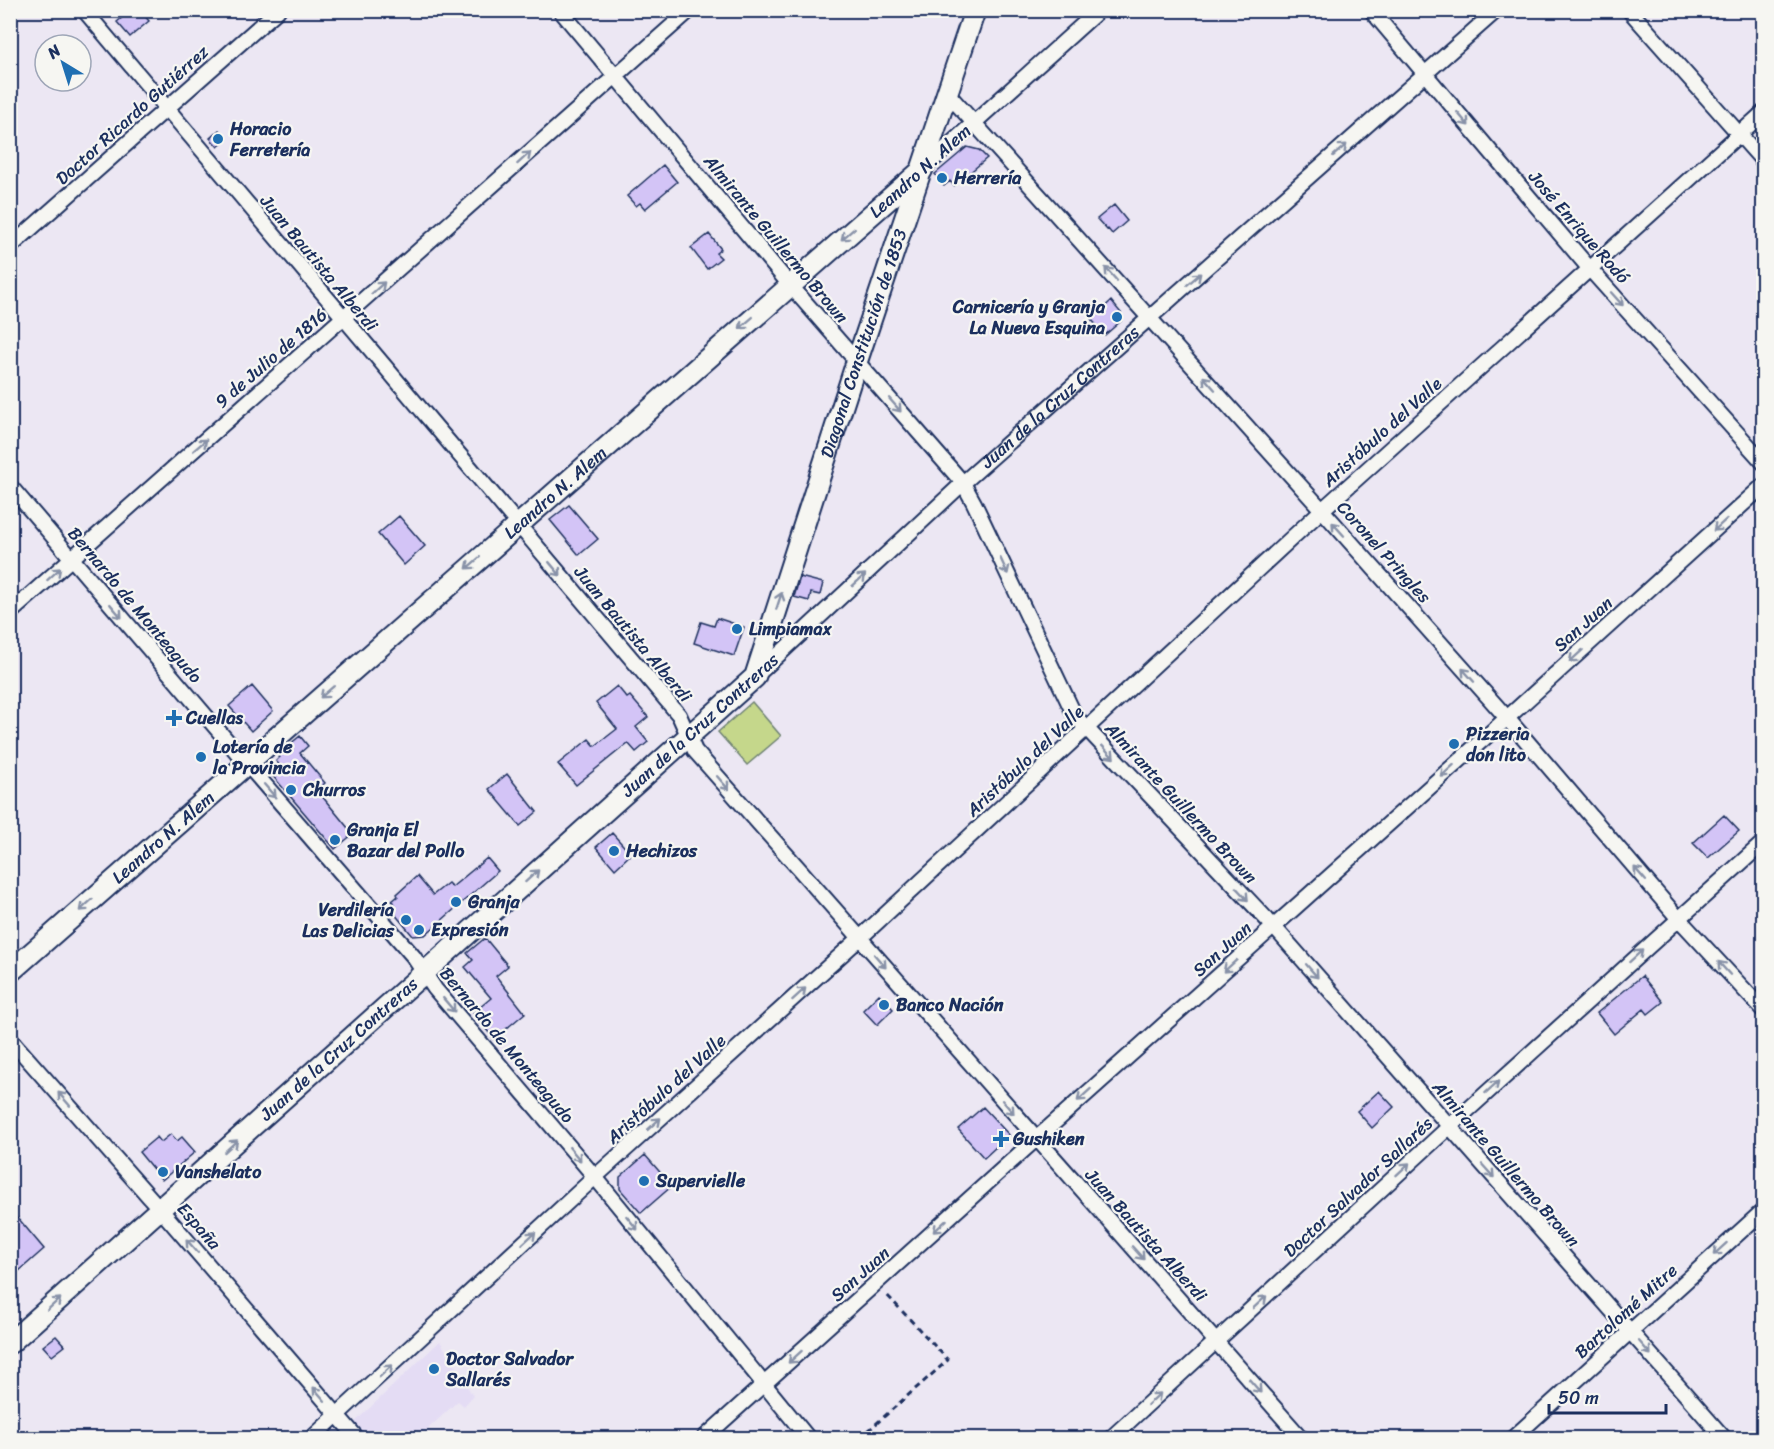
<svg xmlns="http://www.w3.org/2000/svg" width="1774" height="1449" viewBox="0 0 1774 1449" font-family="Sriracha,sans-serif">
<rect width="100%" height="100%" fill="#ece7f3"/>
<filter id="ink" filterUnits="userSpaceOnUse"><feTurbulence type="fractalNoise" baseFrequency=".0167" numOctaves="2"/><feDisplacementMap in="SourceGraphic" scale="12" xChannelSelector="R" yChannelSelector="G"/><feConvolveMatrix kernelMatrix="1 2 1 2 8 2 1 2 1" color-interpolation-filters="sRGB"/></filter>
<g filter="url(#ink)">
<path fill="#e4dcf4" d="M440 1341 473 1396 464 1406 458 1401 418 1438H369L355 1422Z"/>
<path fill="#c5d78b" stroke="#708374" stroke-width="1.5" d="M752 702 781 736 747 765 718 732Z"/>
<path fill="#d3c4f6" stroke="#1b2f5e" stroke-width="1.5" d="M131 10H140L149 21 130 37 117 22Z
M219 130 227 139 218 147 210 138Z
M967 147 979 150 987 158 954 186 950 181 944 186 935 174Z
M663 165 677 182 645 209 640 203 636 206 627 196Z
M1114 205 1127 221 1112 234 1108 229 1107 230 1097 219Z
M709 234 721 249 716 253 721 258 707 269 691 248Z
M1111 301 1121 313V321L1105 335 1091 319Z
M569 505 598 539 579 555 550 520Z
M399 516 425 546 404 565 378 534Z
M800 577 823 583 820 595 811 593 809 601 794 597Z
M717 618 744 627 734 656 694 643 701 622 714 626Z
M252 686 273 711 251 731 229 706Z
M617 686 627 698 630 696 648 717 636 727 648 742 636 752 628 743 576 785 558 764 589 739 595 746 617 729 596 703Z
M300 736 308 746 300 753 325 783 317 790 353 834 335 849 272 775 281 767 276 761 280 757 278 754Z
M507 774 537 812 520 826 489 789Z
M1724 815 1739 831 1708 858 1693 843Z
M612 833 631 854 615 869 596 847Z
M487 858 498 871 425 935 413 936 389 907 394 903 392 901 398 896 397 894 417 876 433 895 448 883 452 887Z
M485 938 508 966 496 976 525 1013 494 1039 473 1013 491 998 465 967 473 960 467 953Z
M1642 976 1663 1002 1648 1014 1644 1009 1614 1034 1597 1013Z
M879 994 893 1009 877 1025 863 1010Z
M1379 1091 1394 1107 1372 1128 1357 1111Z
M983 1107 1009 1135 984 1158 958 1129Z
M171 1134 177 1141 182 1137 195 1152 162 1180 139 1152 157 1137 161 1142Z
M645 1155 672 1186 641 1213 620 1189V1177Z
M18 1218 44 1249 19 1271 10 1262V1224Z
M56 1336 65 1346 52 1356 43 1346Z"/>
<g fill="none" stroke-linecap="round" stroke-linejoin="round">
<defs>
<g id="street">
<path d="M84 10 679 715 695 751 1301 1438"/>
<path d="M560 10 790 285 963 483 974 503 1075 716 1274 927 1724 1438"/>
<path d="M1371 10 1589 268 1764 463"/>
<path d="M1629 10 1764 162"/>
<path d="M948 94 1322 510 1507 718 1678 918 1764 1011"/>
<path d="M924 168 1099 10"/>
<path d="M10 247 278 10"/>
<path d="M10 486 246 763 413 956 435 989 595 1177 808 1438"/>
<path d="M10 613 690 10"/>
<path id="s1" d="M758 674 963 483 1497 10"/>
<path d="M10 1039 160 1209 357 1438"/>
<path d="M312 1438 595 1177 860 938 1322 510 1764 112"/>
<path d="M704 1438 1036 1139 1507 718 1764 485"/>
<path d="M1111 1438 1449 1127 1764 842"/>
<path d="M1513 1438 1764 1210"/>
</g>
<g id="secondary">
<path id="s2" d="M10 972 922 170"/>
<path id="s3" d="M10 1343 755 677 857 361 975 10"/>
</g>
</defs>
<use href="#street" stroke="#1b2f5e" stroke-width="18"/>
<use href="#secondary" stroke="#1b2f5e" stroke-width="24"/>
<path stroke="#1b2f5e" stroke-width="3" stroke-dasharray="6 4.5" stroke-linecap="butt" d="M860 1438 948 1360 886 1294"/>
<use href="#street" stroke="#f6f6f2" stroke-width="14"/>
<use href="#secondary" stroke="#f6f6f2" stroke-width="20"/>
</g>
<defs><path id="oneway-shaft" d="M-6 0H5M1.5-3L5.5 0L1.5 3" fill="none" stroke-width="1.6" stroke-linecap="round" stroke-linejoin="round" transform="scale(1.5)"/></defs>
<g stroke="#8892a8">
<use href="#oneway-shaft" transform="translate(1463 119) rotate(50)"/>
<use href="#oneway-shaft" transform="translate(1340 150) rotate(-41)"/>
<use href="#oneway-shaft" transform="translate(524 158) rotate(-42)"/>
<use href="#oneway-shaft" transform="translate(848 234) rotate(139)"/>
<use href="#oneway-shaft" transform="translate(1111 274) rotate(-132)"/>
<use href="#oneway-shaft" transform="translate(1194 279) rotate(-41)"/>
<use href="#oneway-shaft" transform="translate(378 288) rotate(-42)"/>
<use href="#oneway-shaft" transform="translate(1617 299) rotate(48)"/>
<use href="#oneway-shaft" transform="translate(746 323) rotate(139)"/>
<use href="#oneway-shaft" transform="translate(1209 383) rotate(-132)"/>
<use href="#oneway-shaft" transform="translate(895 405) rotate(49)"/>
<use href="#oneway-shaft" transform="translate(200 445) rotate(-41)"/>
<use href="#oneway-shaft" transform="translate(1720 525) rotate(138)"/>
<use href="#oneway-shaft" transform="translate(1338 529) rotate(-132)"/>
<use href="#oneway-shaft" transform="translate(473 563) rotate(139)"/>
<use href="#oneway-shaft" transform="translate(1004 566) rotate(65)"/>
<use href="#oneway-shaft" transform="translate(555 569) rotate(50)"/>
<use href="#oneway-shaft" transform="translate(54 574) rotate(-42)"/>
<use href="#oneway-shaft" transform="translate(859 580) rotate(-43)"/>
<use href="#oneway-shaft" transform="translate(779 601) rotate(-72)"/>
<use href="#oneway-shaft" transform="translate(116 611) rotate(50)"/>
<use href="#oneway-shaft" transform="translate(1576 656) rotate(138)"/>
<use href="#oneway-shaft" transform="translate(1468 675) rotate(-132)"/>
<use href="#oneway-shaft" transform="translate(327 692) rotate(139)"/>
<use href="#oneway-shaft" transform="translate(1108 752) rotate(47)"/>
<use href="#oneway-shaft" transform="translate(1447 771) rotate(138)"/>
<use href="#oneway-shaft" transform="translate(723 783) rotate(49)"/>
<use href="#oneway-shaft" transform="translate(270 791) rotate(49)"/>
<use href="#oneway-shaft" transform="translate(1640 874) rotate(-131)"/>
<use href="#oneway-shaft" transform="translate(532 876) rotate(-42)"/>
<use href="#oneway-shaft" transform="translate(1242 894) rotate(47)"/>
<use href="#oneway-shaft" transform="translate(86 905) rotate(138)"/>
<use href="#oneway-shaft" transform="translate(1636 956) rotate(-42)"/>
<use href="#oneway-shaft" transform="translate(880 961) rotate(49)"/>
<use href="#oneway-shaft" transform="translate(1230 966) rotate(138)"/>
<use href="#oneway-shaft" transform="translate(1724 968) rotate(-132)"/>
<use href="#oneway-shaft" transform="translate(1312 971) rotate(49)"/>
<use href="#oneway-shaft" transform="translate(799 994) rotate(-42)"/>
<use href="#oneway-shaft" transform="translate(449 1005) rotate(50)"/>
<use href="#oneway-shaft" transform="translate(1492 1087) rotate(-42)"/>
<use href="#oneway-shaft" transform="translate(1084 1095) rotate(138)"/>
<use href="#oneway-shaft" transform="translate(64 1099) rotate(-131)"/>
<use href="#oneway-shaft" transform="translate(1008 1107) rotate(49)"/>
<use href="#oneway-shaft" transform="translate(654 1124) rotate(-42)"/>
<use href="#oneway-shaft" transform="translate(231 1146) rotate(-42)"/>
<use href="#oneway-shaft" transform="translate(575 1154) rotate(50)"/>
<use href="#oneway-shaft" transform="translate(1403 1169) rotate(-43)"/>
<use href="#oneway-shaft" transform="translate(1488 1171) rotate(48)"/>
<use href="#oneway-shaft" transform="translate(632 1223) rotate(51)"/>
<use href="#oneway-shaft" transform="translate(940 1226) rotate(138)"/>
<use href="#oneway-shaft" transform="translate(529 1238) rotate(-43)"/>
<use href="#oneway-shaft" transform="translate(192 1246) rotate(-131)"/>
<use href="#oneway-shaft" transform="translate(1720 1249) rotate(138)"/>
<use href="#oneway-shaft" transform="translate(1138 1253) rotate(48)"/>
<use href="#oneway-shaft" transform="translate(1260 1302) rotate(-43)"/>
<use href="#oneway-shaft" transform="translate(54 1304) rotate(-42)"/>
<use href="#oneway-shaft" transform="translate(1645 1348) rotate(49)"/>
<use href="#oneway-shaft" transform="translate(795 1357) rotate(138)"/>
<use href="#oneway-shaft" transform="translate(386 1371) rotate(-43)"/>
<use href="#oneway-shaft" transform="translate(1255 1386) rotate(49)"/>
<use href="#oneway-shaft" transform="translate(319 1394) rotate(-131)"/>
<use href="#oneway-shaft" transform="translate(1154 1399) rotate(-42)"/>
</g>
</g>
<g fill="#1f6fb2" stroke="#f6f6f2" stroke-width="2">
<circle cx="218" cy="139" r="6"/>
<circle cx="942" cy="178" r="6"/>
<circle cx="1117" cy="317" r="6"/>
<circle cx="737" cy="629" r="6"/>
<path d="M171 709h6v6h6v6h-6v6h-6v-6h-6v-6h6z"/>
<circle cx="1454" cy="744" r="6"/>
<circle cx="201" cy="757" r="6"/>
<circle cx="291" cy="790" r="6"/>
<circle cx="335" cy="840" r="6"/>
<circle cx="614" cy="851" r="6"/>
<circle cx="456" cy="902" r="6"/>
<circle cx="406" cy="920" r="6"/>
<circle cx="419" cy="930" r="6"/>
<circle cx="884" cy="1005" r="6"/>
<path d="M998 1130h6v6h6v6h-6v6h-6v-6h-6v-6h6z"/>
<circle cx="163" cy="1172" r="6"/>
<circle cx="644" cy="1181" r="6"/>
<circle cx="434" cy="1369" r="6"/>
</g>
<g text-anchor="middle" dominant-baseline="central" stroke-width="4.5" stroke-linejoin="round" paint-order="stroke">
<g font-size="18" fill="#1b2f5e" stroke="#f6f6f2">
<text transform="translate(132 115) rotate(-42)">Doctor Ricardo Gutiérrez</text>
<text transform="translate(920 171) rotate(-42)">Leandro N. Alem</text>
<text transform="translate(1579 227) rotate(49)">José Enrique Rodó</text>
<text transform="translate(776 239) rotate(50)">Almirante Guillermo Brown</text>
<text transform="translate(319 263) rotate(50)">Juan Bautista Alberdi</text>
<text stroke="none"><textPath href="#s3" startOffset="1350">Diagonal Constitución de 1853</textPath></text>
<text transform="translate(271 358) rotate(-41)">9 de Julio de 1816</text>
<text stroke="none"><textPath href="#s1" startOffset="410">Juan de la Cruz Contreras</textPath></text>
<text transform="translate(1382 432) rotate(-42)">Aristóbulo del Valle</text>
<text stroke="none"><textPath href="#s2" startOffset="726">Leandro N. Alem</textPath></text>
<text transform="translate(1384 552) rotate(48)">Coronel Pringles</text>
<text transform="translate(135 605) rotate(50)">Bernardo de Monteagudo</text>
<text transform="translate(1583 624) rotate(-42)">San Juan</text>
<text transform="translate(633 634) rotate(50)">Juan Bautista Alberdi</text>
<text transform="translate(700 725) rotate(-42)">Juan de la Cruz Contreras</text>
<text transform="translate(1025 761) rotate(-43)">Aristóbulo del Valle</text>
<text transform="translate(1181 803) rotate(47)">Almirante Guillermo Brown</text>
<text stroke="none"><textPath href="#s2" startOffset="204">Leandro N. Alem</textPath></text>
<text transform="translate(1222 949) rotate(-42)">San Juan</text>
<text transform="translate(507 1045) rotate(50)">Bernardo de Monteagudo</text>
<text stroke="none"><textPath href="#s3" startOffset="441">Juan de la Cruz Contreras</textPath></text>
<text transform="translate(666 1089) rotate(-42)">Aristóbulo del Valle</text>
<text transform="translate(1506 1164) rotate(49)">Almirante Guillermo Brown</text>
<text transform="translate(1358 1187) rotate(-43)">Doctor Salvador Sallarés</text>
<text transform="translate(199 1226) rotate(49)">España</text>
<text transform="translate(1146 1235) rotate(48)">Juan Bautista Alberdi</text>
<text transform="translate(860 1274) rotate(-42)">San Juan</text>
<text transform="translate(1626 1311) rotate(-42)">Bartolomé Mitre</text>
</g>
<g font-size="18" font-weight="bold" fill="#1b2f5e" stroke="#f6f6f2" text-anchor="start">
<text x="230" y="129">Horacio<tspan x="230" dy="21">Ferretería</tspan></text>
<text x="954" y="178">Herrería</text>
<text x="1105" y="307" text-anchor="end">Carnicería y Granja<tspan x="1105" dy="21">La Nueva Esquina</tspan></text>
<text x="749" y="629">Limpiamax</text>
<text x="186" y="718">Cuellas</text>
<text x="1466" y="734">Pizzeria<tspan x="1466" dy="21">don lito</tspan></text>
<text x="213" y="747">Lotería de<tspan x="213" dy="21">la Provincia</tspan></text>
<text x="303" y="790">Churros</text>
<text x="347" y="830">Granja El<tspan x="347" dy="21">Bazar del Pollo</tspan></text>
<text x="626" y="851">Hechizos</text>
<text x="468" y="902">Granja</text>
<text x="394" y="910" text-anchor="end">Verdilería<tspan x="394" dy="21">Las Delicias</tspan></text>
<text x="431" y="930">Expresión</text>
<text x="896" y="1005">Banco Nación</text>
<text x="1013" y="1139">Gushiken</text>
<text x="175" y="1172">Vanshelato</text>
<text x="656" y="1181">Supervielle</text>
<text x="446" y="1359">Doctor Salvador<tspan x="446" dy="21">Sallarés</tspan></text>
</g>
</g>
<rect width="1774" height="1449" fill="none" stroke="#f6f6f2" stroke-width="36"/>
<rect x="18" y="18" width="1738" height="1413" fill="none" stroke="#1b2f5e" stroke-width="2" filter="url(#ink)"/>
<g transform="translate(63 63) rotate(322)"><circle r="28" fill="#f6f6f2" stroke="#9ea6b7" stroke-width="1.5"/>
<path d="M0-4.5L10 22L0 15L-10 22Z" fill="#1f6fb2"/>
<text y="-9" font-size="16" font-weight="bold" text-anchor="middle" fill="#1b2f5e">N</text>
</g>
<path d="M1549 1404v9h117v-9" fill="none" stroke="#1b2f5e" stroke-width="3"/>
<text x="1558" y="1404" font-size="18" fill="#1b2f5e" stroke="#f6f6f2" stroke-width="4.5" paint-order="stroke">50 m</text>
</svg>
